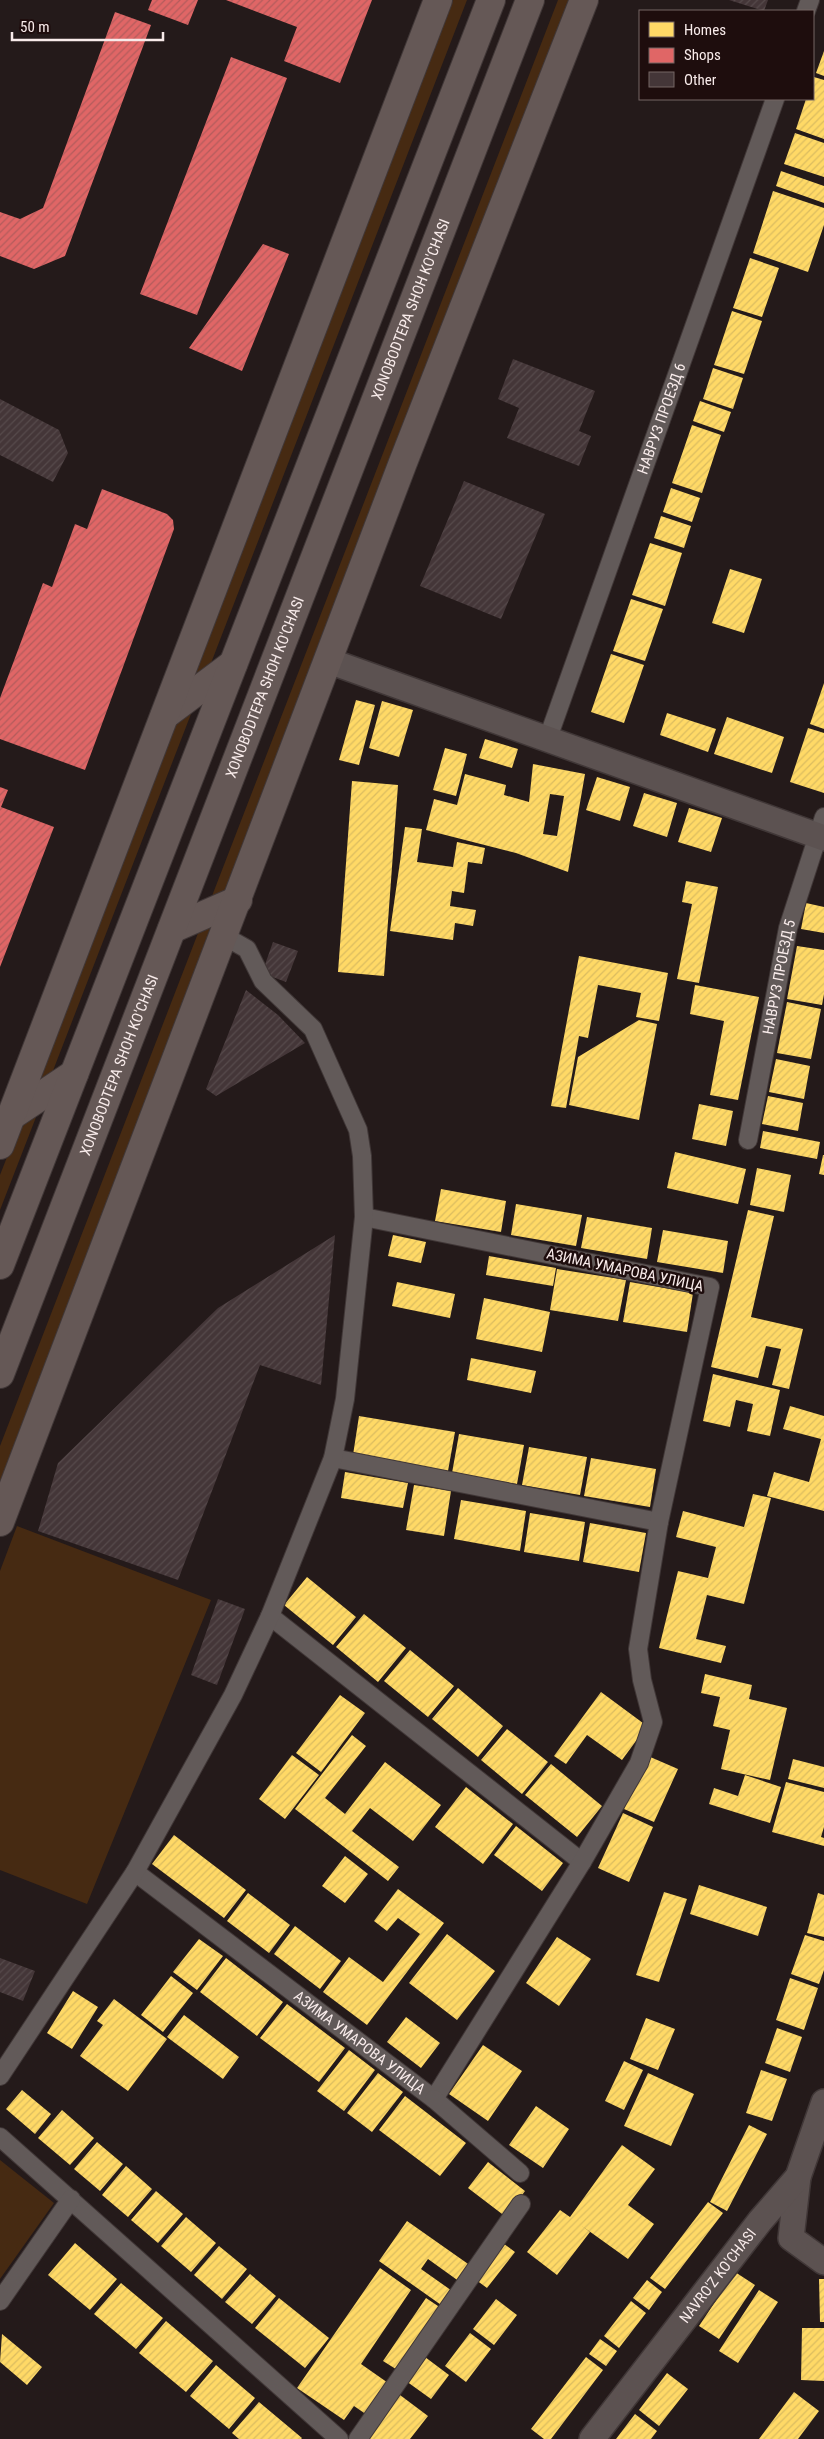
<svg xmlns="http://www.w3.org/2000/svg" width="824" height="2439" viewBox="0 0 824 2439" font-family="'Roboto Condensed',sans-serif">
<defs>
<pattern id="homes-hatch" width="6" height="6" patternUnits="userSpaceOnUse" patternTransform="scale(1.25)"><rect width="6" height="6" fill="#ffd966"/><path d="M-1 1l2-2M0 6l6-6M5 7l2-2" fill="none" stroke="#dbbc60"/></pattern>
<pattern id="shops-hatch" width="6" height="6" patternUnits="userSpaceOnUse" patternTransform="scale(1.25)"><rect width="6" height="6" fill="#e06666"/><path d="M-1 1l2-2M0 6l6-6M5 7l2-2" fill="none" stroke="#b35c5c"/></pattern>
<pattern id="building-hatch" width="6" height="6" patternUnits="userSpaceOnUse" patternTransform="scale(1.25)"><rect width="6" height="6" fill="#443638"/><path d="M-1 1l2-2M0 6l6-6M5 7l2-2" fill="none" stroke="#564a4b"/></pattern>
</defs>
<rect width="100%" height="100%" fill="#241a1a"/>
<path fill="#462a12" d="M448 0H467L206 676 191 681Z
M558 0H573L227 895 212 896Z
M191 714 49 1081 33 1086 176 718Z
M217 924 0 1485V1446L200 928Z
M38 1112 0 1210V1175L23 1116Z
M17 1526 211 1600 87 1904 0 1870V1571Z
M0 2160 54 2203 0 2279Z"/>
<path fill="url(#homes-hatch)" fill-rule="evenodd" d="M824 51V76L816 73Z
M814 77 824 80V139L796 129 806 99H813Z
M795 133 824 143V177L784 164Z
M781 171 824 186V203L776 186Z
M773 191 824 208V225L808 272 753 253Z
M750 258 779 268 762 317 733 308Z
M732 311 762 321 744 374 714 365Z
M713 368 743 378 733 409 703 399Z
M700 401 731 412 724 432 693 421Z
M692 425 721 435 702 493 672 483Z
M671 488 700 498 692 522 663 512Z
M661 516 691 526 684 548 654 538Z
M650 543 682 553 665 606 632 595Z
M730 569 762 579 744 633 712 623Z
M631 599 663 609 645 661 613 651Z
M611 654 644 665 624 723 591 712Z
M824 683V729L810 724Z
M356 700 375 705 359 765 339 760Z
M382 701 413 710 399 757 369 748Z
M667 713 716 729 708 752 660 735Z
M727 717 784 737 772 773 714 754Z
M808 728 824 733V793L790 782Z
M485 739 518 749 512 768 479 758Z
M445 748 467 754 456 796 433 790Z
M533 764 585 774 568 872 516 853 426 830 434 799 457 805 465 774 506 785 504 795 529 802ZM550 794 564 796 557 836 543 834Z
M597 777 630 787 620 821 586 810Z
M352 781 398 785 384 976 338 972Z
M644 793 677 803 667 837 633 826Z
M689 808 722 818 711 852 678 842Z
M405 827 422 829 417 862 453 867 457 842 485 848 482 864 468 862 464 893 452 891 450 906 476 910 473 926 455 923 453 940 390 931Z
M686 881 718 887 699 983 677 979 692 904 682 902Z
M806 903 824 907V933L801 929Z
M797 946 824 950V994L822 1005 787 999Z
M579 956 668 973 659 1021 636 1017 641 993 598 985 588 1038 579 1036 566 1108 551 1106Z
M695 985 759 997 738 1100 710 1095 724 1021 690 1014Z
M787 1002 821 1009 811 1059 777 1053Z
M639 1020 657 1024 639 1120 569 1105 578 1057Z
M776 1059 810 1066 804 1099 769 1092Z
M768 1096 803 1103 798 1131 762 1124Z
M699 1104 733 1111 726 1146 692 1139Z
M763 1131 820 1142 817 1159 760 1148Z
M675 1152 746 1169 738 1204 667 1188Z
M823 1155H824V1175L819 1174Z
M757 1168 791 1175 784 1212 750 1205Z
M441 1189 506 1201 501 1232 435 1221Z
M516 1204 582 1215 576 1246 511 1235Z
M748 1210 774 1216 751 1317 803 1329 789 1389 772 1385 781 1349 766 1346 758 1378 711 1367Z
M587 1217 652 1228 647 1259 581 1248Z
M663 1230 728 1241 723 1273 657 1262Z
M393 1235 426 1242 421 1263 388 1256Z
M489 1256 556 1268 553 1286 486 1275Z
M557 1269 626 1280 618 1321 550 1310Z
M397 1282 455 1294 450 1318 392 1306Z
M630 1282 693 1293 687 1332 623 1322Z
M484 1298 550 1312 542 1352 476 1339Z
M471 1358 536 1371 531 1393 467 1380Z
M713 1374 780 1390 770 1436 747 1431 753 1404 736 1400 730 1427 703 1421Z
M790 1406 824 1416V1511L767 1496 774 1472 809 1482 821 1439 783 1429Z
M359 1416 455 1432 448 1471 353 1455Z
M459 1434 524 1445 517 1484 452 1473Z
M529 1447 587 1457 580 1495 522 1485Z
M591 1458 656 1469 650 1507 584 1496Z
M345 1472 408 1483 403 1508 341 1498Z
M414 1485 451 1491 444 1536 406 1530Z
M753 1494 771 1498 744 1604 707 1595 696 1639 726 1646 721 1663 659 1648 678 1571 708 1578 716 1547 676 1537 683 1511 744 1527Z
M461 1500 526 1511 520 1551 454 1539Z
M530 1513 585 1522 579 1561 524 1552Z
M590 1523 646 1533 639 1572 583 1562Z
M307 1577 356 1617 333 1645 284 1605Z
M364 1614 406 1648 378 1682 336 1647Z
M410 1650 454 1686 428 1717 384 1681Z
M705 1674 752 1685 749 1699 787 1708 770 1780 721 1769 730 1730 713 1726 720 1697 701 1693Z
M458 1688 503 1726 478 1757 432 1719Z
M601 1692 647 1726 622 1760 587 1735 566 1764 554 1756Z
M340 1695 365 1713 321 1772 296 1753Z
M507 1729 548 1762 522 1794 481 1760Z
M352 1735 366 1746 325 1798 345 1814 385 1762 441 1805 413 1841 370 1808 352 1831 399 1867 388 1881 295 1809Z
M292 1755 319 1775 285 1819 259 1799Z
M648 1756 678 1769 654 1822 624 1809Z
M793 1759 824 1767V1788L788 1779Z
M551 1764 602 1806 577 1837 525 1795Z
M745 1775 781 1787 770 1823 709 1804 714 1788 738 1796Z
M786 1782 824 1792V1827L821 1837 824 1838V1846L772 1832Z
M466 1787 513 1824 483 1864 435 1827Z
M623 1813 653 1827 629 1882 598 1868Z
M516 1826 563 1863 542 1891 494 1855Z
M174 1835 246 1890 224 1918 152 1864Z
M345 1856 368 1874 345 1903 322 1886Z
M699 1885 767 1907 758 1936 690 1914Z
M398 1889 444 1923 367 2025 323 1992 349 1957 383 1982 420 1934 398 1918 387 1931 374 1921Z
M664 1892 687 1899 659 1982 636 1975Z
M248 1893 290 1925 269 1953 227 1921Z
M818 1893 824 1895V1937L807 1933Z
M295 1926 341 1961 320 1989 274 1954Z
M447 1934 495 1971 457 2020 409 1983Z
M805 1935 824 1941V1970L819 1984 791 1974Z
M557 1937 591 1959 559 2006 526 1983Z
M199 1939 223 1956 197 1990 173 1972Z
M226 1958 283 2002 257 2036 200 1992Z
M171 1976 193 1993 163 2032 141 2015Z
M790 1978 818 1988 804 2030 776 2020Z
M73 1991 98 2007 72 2049 47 2033Z
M114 1999 167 2039 128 2091 80 2056 103 2025 97 2021Z
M287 2004 345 2048 319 2082 260 2038Z
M184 2015 239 2057 223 2079 167 2037Z
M406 2017 440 2043 421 2068 387 2042Z
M646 2018 675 2029 658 2070 630 2059Z
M777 2028 802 2037 790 2072 765 2063Z
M483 2045 522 2071 488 2121 449 2094Z
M349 2050 375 2070 344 2111 317 2091Z
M624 2061 643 2070 624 2110 605 2101Z
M761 2070 787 2079 772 2121 746 2113Z
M378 2073 403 2092 372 2132 347 2113Z
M648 2073 694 2094 671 2146 624 2126Z
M22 2090 51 2114 35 2134 6 2109Z
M405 2096 466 2143 440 2176 379 2130Z
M536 2106 569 2129 543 2168 509 2145Z
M62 2110 94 2138 70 2165 38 2138Z
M749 2125 767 2134 727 2211 710 2202Z
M97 2142 123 2164 100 2191 74 2169Z
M622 2145 655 2169 628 2205 654 2224 628 2259 582 2226 590 2232 557 2275 527 2252 560 2210 570 2217Z
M488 2162 525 2191 506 2217 468 2188Z
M126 2166 152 2189 128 2217 102 2195Z
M156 2191 183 2214 158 2243 131 2220Z
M708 2202 723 2213 665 2289 650 2278Z
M186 2217 216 2243 191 2272 161 2246Z
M407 2221 471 2266 460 2282 428 2259 421 2269 455 2293 444 2307 379 2261Z
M500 2241 515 2252 487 2288 472 2277Z
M75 2243 117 2279 90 2310 48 2275Z
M219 2246 247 2269 222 2299 194 2275Z
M380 2268 411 2290 361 2364 391 2385 370 2417 354 2406 344 2420 297 2388Z
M735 2272 755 2285 719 2339 699 2326Z
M250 2274 276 2296 252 2324 225 2302Z
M819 2279H824V2322H820Z
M647 2280 662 2292 649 2310 633 2298Z
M121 2283 163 2318 136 2349 94 2314Z
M759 2290 778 2302 738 2363 719 2351Z
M279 2298 329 2338 305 2368 255 2328Z
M426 2298 441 2308 399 2371 383 2361Z
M496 2299 517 2315 494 2345 473 2329Z
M631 2301 646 2313 619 2348 604 2336Z
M166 2321 213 2361 186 2392 139 2353Z
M802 2328H824V2381L801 2380Z
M470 2333 491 2349 466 2382 445 2366Z
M2 2334 42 2367 27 2385 0 2362Z
M600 2339 617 2351 606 2366 589 2354Z
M425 2357 449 2375 431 2399 406 2381Z
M586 2357 603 2370 551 2439H544L531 2429Z
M216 2365 255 2398 229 2429 190 2396Z
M667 2373 688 2389 659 2426 639 2410Z
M794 2392 819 2411 798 2439H759Z
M400 2395 428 2416 410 2439H366Z
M259 2402 302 2438 301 2439H239L232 2433Z
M635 2414 657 2431 651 2439H616Z"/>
<path fill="url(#shops-hatch)" d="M152 0H198L188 25 148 10Z
M226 0H372L340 83 284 61 297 27Z
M115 12 151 25 65 256 34 269 0 256V212L20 219 43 208Z
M231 57 287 78 197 315 140 294Z
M263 244 289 254 242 371 189 348Z
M102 489 167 514 173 520 174 529 85 770 0 739V698L43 583 52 587 75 524 87 529Z
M0 787 8 790 1 807 54 827 0 967Z"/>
<path fill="url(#building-hatch)" d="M729 0H768L764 11Z
M513 359 595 391 579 431 591 436 579 466 507 438 519 408 498 399Z
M0 399 59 430 68 453 53 482 0 455Z
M464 481 545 514 501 619 420 586Z
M273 942 298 951 286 982 262 973Z
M246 990 278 1015 305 1043 216 1096 206 1089Z
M335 1235 321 1385 260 1365 178 1580 38 1531 58 1463 218 1308Z
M218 1599 245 1609 217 1685 191 1675Z
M0 1958 35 1971 23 2001 0 1992Z"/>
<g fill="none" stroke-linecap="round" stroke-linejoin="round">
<defs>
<g id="street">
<path d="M806 11 810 0"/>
<path id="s1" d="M548 738 775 99"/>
<path id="s2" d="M748 1140 788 928 824 817"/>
<path d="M333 1458 659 1522"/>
<path d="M270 1616 582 1862"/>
<path id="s3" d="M135 1872 434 2099 582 1862 639 1763 653 1722 642 1680 638 1649 659 1522 710 1287 364 1217"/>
<path d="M0 2076 135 1872 233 1695 270 1616 333 1458 345 1399 364 1217 362 1156 358 1130 313 1029 263 981 247 949 224 936"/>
<path d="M434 2099 520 2173"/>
<path d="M0 2137 339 2439"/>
<path d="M0 2301 71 2199"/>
<path d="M358 2439 521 2204"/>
</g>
<g id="secondary">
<path d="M329 661 824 838"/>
<path d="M798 2177 791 2238 824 2262"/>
<path id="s4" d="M592 2439 760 2221 798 2177 824 2102"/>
</g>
<g id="highway">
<path d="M165 715 233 664"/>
<path d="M172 929 238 900"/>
<path d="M11 1116 74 1074"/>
<path d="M0 1145 438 0"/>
<path d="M0 1265 491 0"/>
<path id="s5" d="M0 1374 530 0"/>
<path d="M0 1522 402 465 584 0"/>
</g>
</defs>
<use href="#street" stroke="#403737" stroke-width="20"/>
<use href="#secondary" stroke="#403737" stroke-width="28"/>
<use href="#highway" stroke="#403737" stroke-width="30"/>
<use href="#street" stroke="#625a59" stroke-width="18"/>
<use href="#secondary" stroke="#5c5251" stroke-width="25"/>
<use href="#highway" stroke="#655856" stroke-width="28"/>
</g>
<g text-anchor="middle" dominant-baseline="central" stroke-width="5" stroke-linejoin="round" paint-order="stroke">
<g font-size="15" fill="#f8ebea" stroke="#1e0d0d">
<text stroke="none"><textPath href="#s5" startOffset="1141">XONOBODTEPA SHOH KO'CHASI</textPath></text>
<text stroke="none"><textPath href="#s1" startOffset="339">НАВРУЗ ПРОЕЗД 6</textPath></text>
<text stroke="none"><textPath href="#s5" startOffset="736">XONOBODTEPA SHOH KO'CHASI</textPath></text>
<text stroke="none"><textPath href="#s2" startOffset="166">НАВРУЗ ПРОЕЗД 5</textPath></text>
<text stroke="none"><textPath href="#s5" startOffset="331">XONOBODTEPA SHOH KO'CHASI</textPath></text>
<text transform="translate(625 1270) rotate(12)">АЗИМА УМАРОВА УЛИЦА</text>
<text stroke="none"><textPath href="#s3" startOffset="282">АЗИМА УМАРОВА УЛИЦА</textPath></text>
<text stroke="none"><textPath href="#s4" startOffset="206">NAVRO'Z KO'CHASI</textPath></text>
</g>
</g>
<rect x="639" y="10" width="175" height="90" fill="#1e0d0d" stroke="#756665"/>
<rect x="649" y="22" width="25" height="15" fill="#ffd966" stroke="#756665"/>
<text x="684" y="35" font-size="15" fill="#f8ebea">Homes</text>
<rect x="649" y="48" width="25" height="15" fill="#e06666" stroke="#756665"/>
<text x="684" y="60" font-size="15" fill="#f8ebea">Shops</text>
<rect x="649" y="72" width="25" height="15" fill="#443638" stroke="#756665"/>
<text x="684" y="85" font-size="15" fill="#f8ebea">Other</text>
<path d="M12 32v8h151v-8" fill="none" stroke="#f8ebea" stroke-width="2.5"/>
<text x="20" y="32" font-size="15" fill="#f8ebea" stroke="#1e0d0d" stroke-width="4" paint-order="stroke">50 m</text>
</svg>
